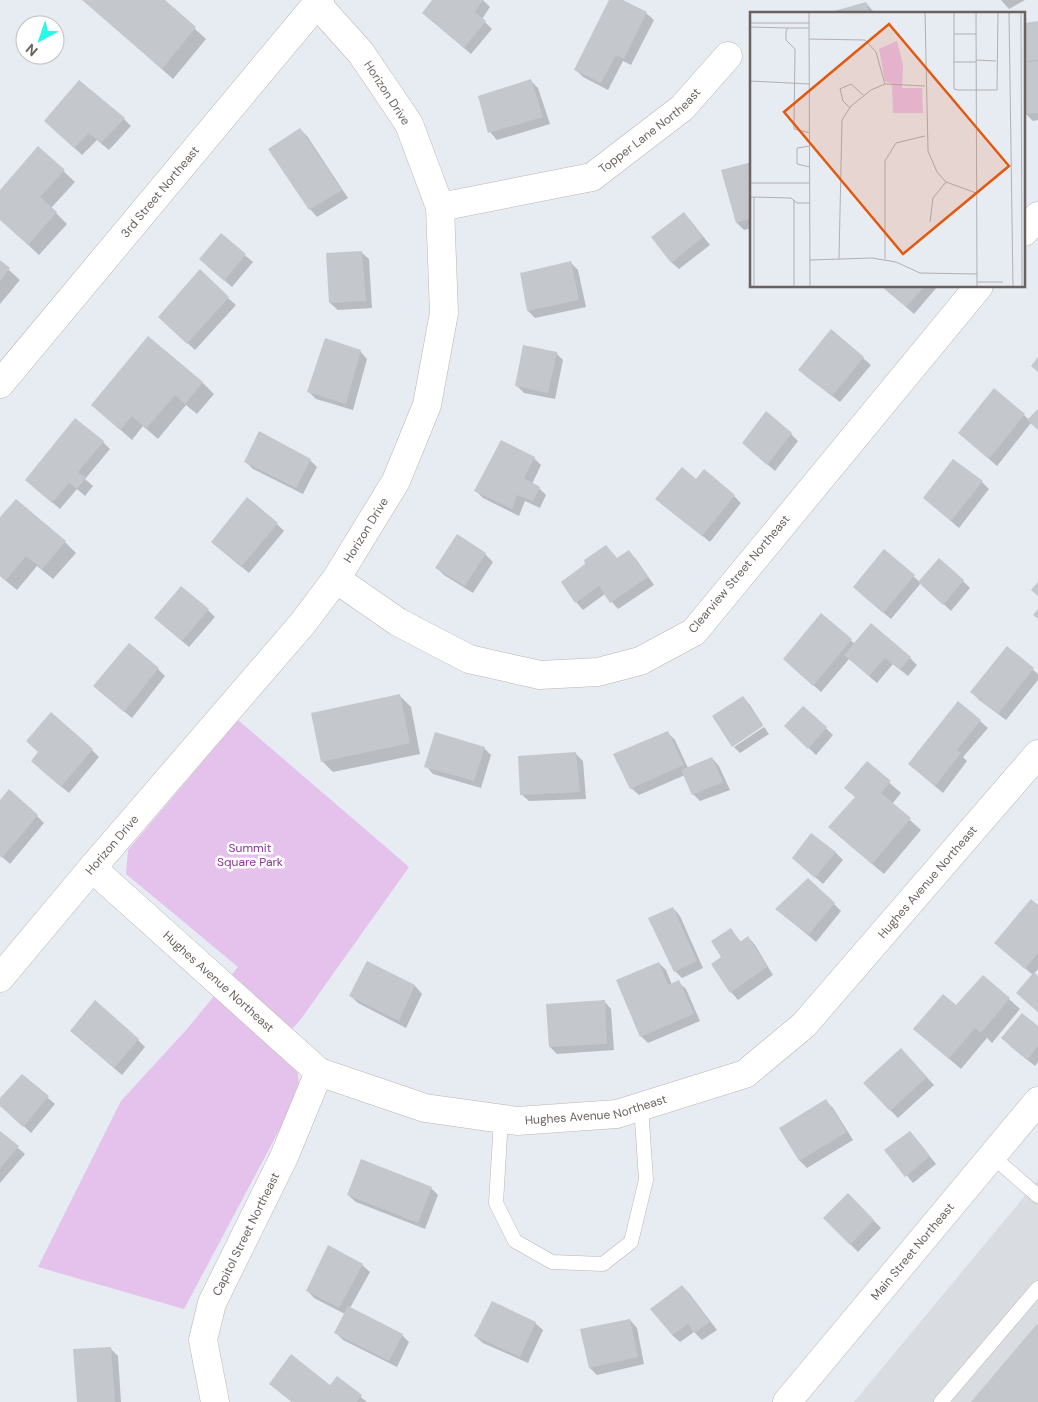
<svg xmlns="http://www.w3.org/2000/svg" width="1038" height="1402" viewBox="0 0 1038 1402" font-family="'DM Sans',sans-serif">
<rect width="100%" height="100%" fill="#e7ebf2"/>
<path fill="#d9dce0" d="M1038 1180V1402H854Z"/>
<path fill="#e4c2eb" d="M238 720 409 867 301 1019 276 1047 296 1060 300 1091 184 1309 38 1267 121 1101 187 1029 238 967 126 874 128 850Z"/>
<path fill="#0003" d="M83 0H163L206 39 173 79Z
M434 0H483L490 7 482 19 492 29 471 54 431 20Z
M610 0H621L646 13 654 20 631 65 623 61 608 90 583 77 575 69Z
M1001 0H1025L1009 9Z
M866 3 873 11 874 14H830Z
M1038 22V120L1033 121 1026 114 1028 64 1025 60Z
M531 81 538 88 550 124 497 140 490 132Z
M124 119 131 126 109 150 97 140 82 155 53 128Z
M300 129 307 136 348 198 317 217 310 209Z
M38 147 75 182 51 208 67 224 39 255 0 219V192Z
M752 163V228L744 230 737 223 722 171Z
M683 213 691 221 710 245 679 269 671 262Z
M221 235 253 262 232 287 200 259Z
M361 252 369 259 372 308 338 310 330 303Z
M0 262 20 280 0 304Z
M571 263 578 270 586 307 535 318 528 311Z
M882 286H938L914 314Z
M228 298 236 305 195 350 167 324Z
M831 330 871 365 840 402 807 377 800 370Z
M148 338 203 383 214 394 197 414 186 405 158 439 143 426 132 440 92 405Z
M360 351 367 359 353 410 316 399 309 392Z
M556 353 563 360 555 399 524 393 516 385Z
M1038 410V429L1031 423 997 466 967 440 1024 415 1029 420Z
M791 434 798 441 775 471 750 450Z
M103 442 110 449 85 479 93 486 85 496 77 489 60 509 34 487Z
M534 458 541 465 532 484 539 488 546 495 540 508 525 501 519 516 483 498 476 491Z
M310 460 317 467 303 494 253 469 246 462Z
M696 480 734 496 741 503 710 542 664 506 657 499Z
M982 482 989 489 959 528 932 505Z
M0 519 65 542 76 553 53 579 37 566 17 590 0 576Z
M277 524 284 531 249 573 220 549Z
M457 535 485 554 493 562 473 593 444 575 437 568Z
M884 551 920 582 963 581 970 588 951 611 921 583 891 619 861 594Z
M629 552 636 559 654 585 618 609 605 594 583 610 576 602 562 582 618 560Z
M208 610 215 617 189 647 163 625Z
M822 615 855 644 910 658 917 665 908 676 893 664 877 683 849 659 821 692 792 666Z
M1007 647 1038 674V680L1006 720 979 700 972 692Z
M158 669 165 676 132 718 102 693Z
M400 696 411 707 420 754 333 772 322 761Z
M743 697 750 705 763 725 733 745Z
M959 703 988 728 963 757 967 761 943 793 917 771Z
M804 707 833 735 816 755 786 726Z
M764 727 769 734 740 753 734 747Z
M667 732 675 740 688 768 712 758 719 766 730 790 700 801 693 794 685 775 639 795 631 788Z
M484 748 491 755 481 788 433 774 426 766Z
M92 750 99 757 69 793 39 768Z
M576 754 583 761 586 799 529 801 521 794Z
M867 763 901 793 892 804 921 830 884 874 840 837 830 827 856 798Z
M0 802 37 816 44 823 10 864 0 855Z
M811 835 836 853 843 860 823 884 801 865Z
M834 904 841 911 816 942 777 909Z
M1038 906V969L1034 974 1038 977V1012L1017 993 1033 975 1003 950Z
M673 908 680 916 703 968 682 978 675 971Z
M731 930 742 943 748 937 755 945 773 975 738 1000 731 992 723 957Z
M367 963 415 986 422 994 406 1028 358 1003 351 996Z
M659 963 666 970 672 985 678 982 686 989 700 1021 648 1043 641 1036Z
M1009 999 1020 1009 992 1043 987 1038 961 1069 926 1039Z
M604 1001 611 1009 614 1050 557 1054 550 1047Z
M1038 1028V1062L1035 1066 1010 1046Z
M71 1031 138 1040 145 1047 122 1075Z
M908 1057 934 1085 898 1118 890 1110Z
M22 1076 55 1104 31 1133 0 1104V1100Z
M826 1101 833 1108 853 1140 807 1168 800 1161 781 1129Z
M0 1132 25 1154 0 1183Z
M910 1132 917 1140 936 1164 913 1183 886 1150Z
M431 1188 438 1195 425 1229 356 1202 348 1195Z
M848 1195 881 1228 858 1252 825 1218Z
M362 1265 370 1272 350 1308 402 1335 409 1342 397 1367 343 1340 336 1333 345 1314 314 1298 307 1290Z
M682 1286 689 1293 717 1330 702 1340 694 1332 680 1342 672 1335Z
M630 1320 637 1328 644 1364 597 1375 590 1368 582 1330Z
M535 1323 543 1330 528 1363 483 1343 475 1336Z
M111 1349 118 1356 121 1402H78Z
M337 1378 367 1402H292L278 1391 330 1386Z"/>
<path fill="#c4c8cd" d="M82 0H165L196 27 162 69Z
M432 0H483L475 12 486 21 464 48 422 13Z
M609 0H623L647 12 624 59 616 55 601 83 574 70Z
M866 2 870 14H827V13Z
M1038 21V60L1024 61V23Z
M1038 61V113L1024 114V63Z
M531 79 543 117 488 133 478 96Z
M79 80 125 118 101 143 89 133 74 148 44 121Z
M300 128 342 190 309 210 268 149Z
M38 146 65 170 40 197 57 212 28 245 0 220V190Z
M752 162V218L736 223 721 170Z
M684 212 703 237 671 263 651 237Z
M221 233 246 254 224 281 199 259Z
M362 251 366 301 329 303 326 253Z
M0 260 10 268 0 281Z
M571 261 579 300 527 311 520 273Z
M200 269 229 297 187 344 158 317Z
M881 286H925L906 307Z
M831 329 864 357 832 396 798 370Z
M148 336 203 382 185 404 175 395 146 429 132 416 120 430 91 405Z
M325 338 361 350 346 404 307 392Z
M523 345 557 352 548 393 515 386Z
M1038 357V372L1031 366Z
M994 388 1025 414 989 459 958 433Z
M1038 409V430L1027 420Z
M766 411 792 433 767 465 742 443Z
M75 418 104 441 78 472 86 478 77 489 69 483 52 503 25 480Z
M259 431 311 459 296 488 244 462Z
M501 440 535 457 524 478 540 487 533 501 517 495 512 509 474 491Z
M953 459 983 481 951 521 923 498Z
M682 467 696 479 704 469 735 495 702 536 655 499Z
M247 497 278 523 241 567 211 542Z
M16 499 66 541 42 569 26 556 6 580 0 575V517Z
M457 534 486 553 465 586 435 568Z
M606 545 617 558 629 550 648 577 610 603 599 586 575 603 561 582 585 564 584 560Z
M884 549 915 575 883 613 853 587Z
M939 558 964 580 943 605 918 582Z
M1038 582V596L1031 590Z
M181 586 209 609 182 641 154 618Z
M1038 609V619L1033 615Z
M821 613 852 639 813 686 783 659Z
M871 623 911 657 900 670 885 658 869 676 844 655Z
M129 643 159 668 124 712 93 686Z
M1007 646 1034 668 998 714 970 692Z
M400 694 410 743 321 762 311 713Z
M743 696 763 726 732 747 712 716Z
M958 701 981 720 957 750 961 753 935 786 908 764Z
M803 706 827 727 808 749 784 726Z
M51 712 93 749 61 787 31 761 38 752 26 741Z
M668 731 684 765 630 789 613 754Z
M435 732 485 747 474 781 424 767Z
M576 752 580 792 520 795 518 756Z
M712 757 723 782 692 795 681 770Z
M867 761 891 781 881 793 911 818 872 864 828 827 855 797 844 788Z
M9 789 38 815 2 858 0 856V800Z
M811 833 836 852 815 878 792 858Z
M808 878 835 903 808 935 775 909Z
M1031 899 1038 905V953L1025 969 994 943Z
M673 907 697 961 674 972 648 918Z
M731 928 740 942 748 936 767 967 730 993 711 964 721 957 711 941Z
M367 961 415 985 399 1021 349 996Z
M659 962 668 985 679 980 694 1014 640 1037 616 980Z
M1034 972 1038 976V1012L1016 993Z
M983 975 1010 998 981 1033 975 1028 949 1059 913 1029 943 994 956 1005Z
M95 1000 139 1039 114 1068 70 1031Z
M605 1000 607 1044 549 1047 546 1004Z
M1022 1013 1038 1026V1046L1027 1060 1001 1038Z
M901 1048 927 1077 890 1111 863 1083Z
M22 1074 49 1096 23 1127 0 1106V1098Z
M826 1099 847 1132 799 1161 779 1128Z
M0 1131 19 1146 0 1168Z
M910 1131 930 1156 905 1177 884 1150Z
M361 1159 432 1187 418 1223 347 1195Z
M848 1193 874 1220 850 1245 823 1218Z
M328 1245 363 1264 339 1308 306 1291Z
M682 1285 710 1322 694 1333 688 1324 672 1335 650 1309Z
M492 1301 536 1322 520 1357 474 1336Z
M348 1306 403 1334 389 1361 334 1333Z
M630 1319 638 1357 589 1368 580 1329Z
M1037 1324 1038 1325V1402H971Z
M111 1347 115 1402H77L73 1349Z
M291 1354 330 1385 337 1376 362 1395 357 1402H292L269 1384Z"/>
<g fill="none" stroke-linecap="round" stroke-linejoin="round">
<defs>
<path id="lane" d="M501 1118 496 1203 515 1241 552 1262 603 1264 631 1242 646 1180 641 1106
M992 1156 1038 1196
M941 1402 1038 1288"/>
<g id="street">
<path id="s1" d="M440 207 592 177 682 108 728 56"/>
<path d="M1024 232 1038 216"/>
<path id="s2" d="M0 384 320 0"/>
<path d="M336 579 398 622 469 659 540 675 598 672 640 661 694 632 979 286"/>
<path id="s3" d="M92 868 319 1072 425 1108 517 1121 617 1114 745 1074 804 1025 1038 754"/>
<path id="s4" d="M0 978 92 868 303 623 336 579 396 481 427 405 444 313 440 207 409 124 361 53 317 4"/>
<path id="s5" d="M215 1402 203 1340 212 1303 284 1157 319 1072"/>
</g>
<g id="secondary">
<path id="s6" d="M787 1402 1038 1101"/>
</g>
</defs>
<use href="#lane" stroke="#bab6b2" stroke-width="15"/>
<use href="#street" stroke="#bab6b2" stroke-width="29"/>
<use href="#secondary" stroke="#bbb6b1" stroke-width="29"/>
<use href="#lane" stroke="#fff" stroke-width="14"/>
<use href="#street" stroke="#fff" stroke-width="28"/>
<use href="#secondary" stroke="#fff" stroke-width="28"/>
</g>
<g text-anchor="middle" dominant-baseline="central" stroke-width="5" stroke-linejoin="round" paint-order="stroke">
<g font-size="12" fill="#69625e" stroke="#fff">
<text transform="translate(387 93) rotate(57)">Horizon Drive</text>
<text stroke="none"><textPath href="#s1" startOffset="229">Topper Lane Northeast</textPath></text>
<text stroke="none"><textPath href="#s2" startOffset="250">3rd Street Northeast</textPath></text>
<text stroke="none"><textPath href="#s4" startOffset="579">Horizon Drive</textPath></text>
<text transform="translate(739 574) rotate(-50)">Clearview Street Northeast</text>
<text stroke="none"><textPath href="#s4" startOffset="174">Horizon Drive</textPath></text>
<text stroke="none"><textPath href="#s3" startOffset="1010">Hughes Avenue Northeast</textPath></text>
<text stroke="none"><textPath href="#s3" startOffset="170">Hughes Avenue Northeast</textPath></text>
<text stroke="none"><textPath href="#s3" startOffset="590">Hughes Avenue Northeast</textPath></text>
<text stroke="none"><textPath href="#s5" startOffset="178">Capitol Street Northeast</textPath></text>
<text stroke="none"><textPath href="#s6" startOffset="196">Main Street Northeast</textPath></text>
</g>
<g font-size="12" fill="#8a3195" stroke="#fff">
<text x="250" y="848">Summit<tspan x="250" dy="14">Square Park</tspan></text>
</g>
</g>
<g transform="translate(750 12)">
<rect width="275" height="275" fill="#e7ebf2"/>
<path d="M147 29 153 53 152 76H172L173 101H143L142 72 135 69 129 37Z" fill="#e4c2eb"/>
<path fill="none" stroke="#b1b0b3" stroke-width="1" d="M59 0 60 275M175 0 178 139 187 160 196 170 226 181M204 0V77L208 78H247L248 0M226 0 227 275M259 0 263 275M271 0 272 275M0 11H59M0 15 38 16M59 16H38L36 19V28L45 37 44 117 60 121M204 22H226M59 27 115 28 126 40 135 72M226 48 246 49M203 50H226M0 69 60 72M100 96 93 89 90 77 101 72 113 83M60 134 47 136V152L60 155M0 171H60M0 185 41 186 47 191H60M180 210 183 186 196 170M89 247 92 108 101 94 121 78 135 72 175 74M135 247V149L146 131 175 124M60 248 122 246 146 250 170 261 227 262M227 270H253M4 275V185M44 275V188"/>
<path fill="#e25910" fill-opacity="0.15" stroke="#e25910" stroke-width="2.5" d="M139 12 259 154 153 242 34 100Z"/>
<rect width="275" height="275" fill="none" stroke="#69625e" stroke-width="2.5"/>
</g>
<g transform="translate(40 40) rotate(220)"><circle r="24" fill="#ffffff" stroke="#c3c0bf"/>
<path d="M0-4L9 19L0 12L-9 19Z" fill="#26f9e8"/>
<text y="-8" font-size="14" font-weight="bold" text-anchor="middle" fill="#69625e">N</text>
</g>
</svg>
